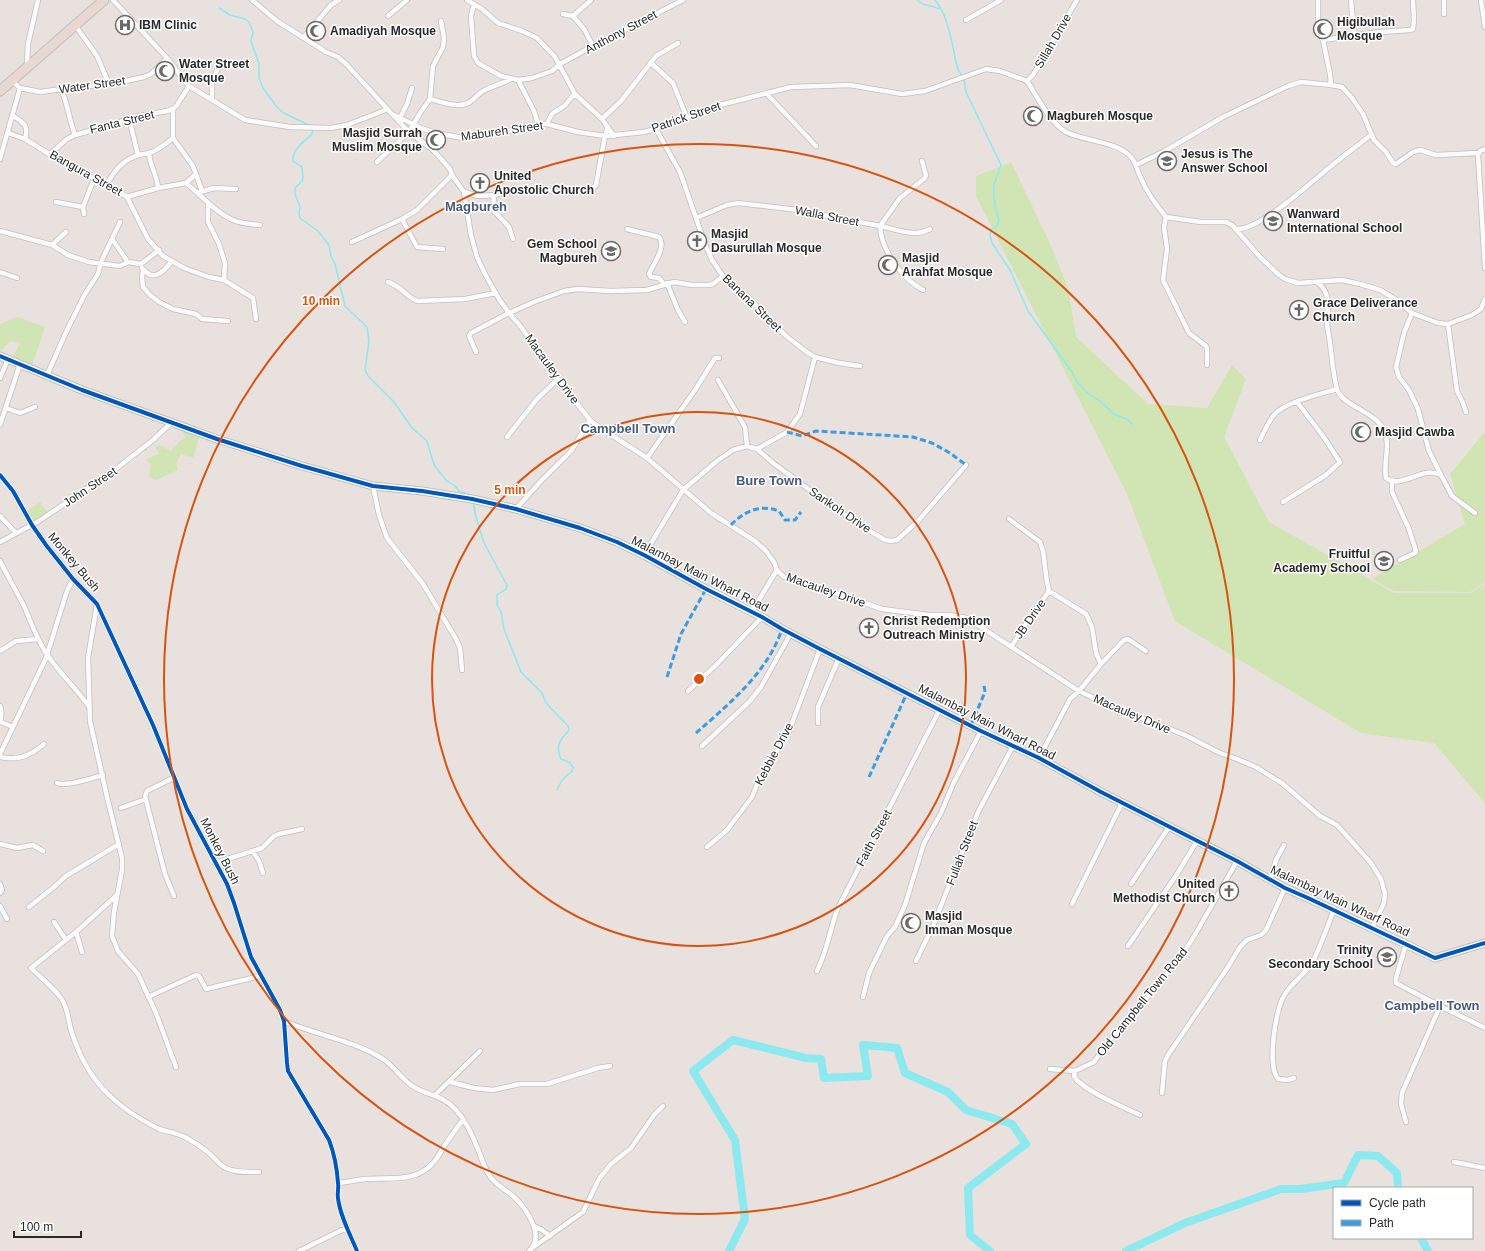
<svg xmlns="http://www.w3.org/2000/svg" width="1485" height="1251" viewBox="0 0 1485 1251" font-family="Helvetica,sans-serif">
<rect width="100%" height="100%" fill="#e8e1dd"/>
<path fill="#d1e4b3" d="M1011 162 1047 237 1068 288 1076 337 1148 404 1207 408 1232 365 1246 379 1224 437 1269 522 1394 593H1471L1485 584V803L1434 743 1361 733 1175 621 1127 494 976 196V176Z
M17 317 45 327 32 365 13 356 20 343 10 341 1 351 0 350V324Z
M184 429 200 435 193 458 181 454 176 463 178 470 156 480 149 477 151 465 146 459 159 454 155 447 161 446 171 451 180 441 186 437 181 430Z
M1485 432V582L1470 592 1394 591 1372 579 1465 524 1450 474Z
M40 502 48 513 34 521 27 511Z"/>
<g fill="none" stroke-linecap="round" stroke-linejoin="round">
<path stroke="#8ce9ef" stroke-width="1.5" d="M917 0 923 4 941 9
M935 0C947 14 950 35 954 52 956 61 956 69 962 76
M219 8 230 15 245 19 249 22 253 32 251 41 259 64V78L263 88 276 106 282 112 292 117 311 126
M964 79 966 92 1001 165 994 185V200L999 221 997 226 991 230 990 235 992 243 1010 270 1028 311 1072 372 1077 382 1089 394 1101 402 1114 414 1127 419 1132 424
M313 129 312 134C304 142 292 149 293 161L302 167 303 180 295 188V194L300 207 299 213 300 218 318 231 329 245 331 256 335 264 345 306 367 327 369 341 365 370 368 376 394 402 412 428 427 441 434 465 446 480 455 486 459 491 469 495
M473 501 476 517 484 543 507 585 506 589 497 595V605L501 612 504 629 521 672 542 693 546 703 568 726 569 730C560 740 555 746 561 759L569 762 573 767 572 771 562 780 557 790"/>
<path stroke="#8ce9ef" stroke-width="8" d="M1421 1238 1428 1251
M729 1251 745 1219 735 1140 693 1071 733 1040 806 1058 821 1059 824 1078 868 1076 863 1045 897 1048 905 1073 948 1092 966 1110 1012 1124 1026 1144 968 1188 970 1235 990 1251
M1126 1251 1185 1223 1281 1189H1301L1344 1183 1358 1155 1378 1156 1397 1173 1398 1188"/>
<defs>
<path id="street" d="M113 0 167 58 189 86 245 120 290 127 331 128 347 125 388 109
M252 0 277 21 326 52 338 57 347 65 392 114 421 128 436 133 463 138 521 129 538 124H547L578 132 605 136 596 185 591 191 566 193 544 190 519 191 505 192 494 195 478 196 464 192
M467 0 482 9 498 23 522 31 537 38 555 57 575 94 602 119 614 136
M1318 0V32L1323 40 1330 74 1331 85 1342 87 1352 98 1363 114 1374 140 1386 152 1393 163 1396 164 1413 152 1420 150 1436 155 1478 153
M1351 0 1354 35
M1444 0V14
M1481 0 1485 27
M474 4 471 16 474 56 478 63 501 76 518 80 532 78 552 71 560 64 593 46 683 0
M563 14 573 16 591 0
M388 16 407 0
M573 16 584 29 593 46
M966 20 1001 0
M75 25 97 56 109 84
M304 37 331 5 339 0
M1323 40 1380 32 1410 30 1413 29 1414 20 1413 0
M27 62 28 44 38 0
M651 63 673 83 687 118
M518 80 534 111 538 124
M12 81 20 88 40 92 84 86H102L144 77 151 74 167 58
M1027 81C1037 96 1050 123 1066 132 1083 141 1117 141 1131 157 1136 162 1137 170 1140 176 1146 191 1156 205 1166 217L1201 222H1226L1232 225 1260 257 1279 275 1285 279 1298 283 1342 280 1360 284 1380 290 1395 299 1412 313 1438 323 1448 324 1472 315 1481 309 1485 299
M1027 81 1033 75 1077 0
M61 89C68 104 69 120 75 135
M766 93 816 146
M430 99C442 102 459 109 470 102 475 98 479 93 485 90 493 86 502 84 511 79
M212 100V83L219 65
M173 109V138L193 166 202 191
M392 114 409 132 433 150 450 169 452 175 464 192 471 235 477 257 485 274 499 299 509 313 521 327 553 373 590 420 599 427 647 458 711 513 755 541 766 551 774 562 777 570 784 577 793 581 824 589 882 609 929 615H949L967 618 1079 691 1106 704 1185 735 1220 753 1237 759 1256 767 1283 784 1320 816 1337 825 1371 863 1381 879 1385 894 1384 903 1372 928
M12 115C23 123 29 124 25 139
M129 118 138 155
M400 118 407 104 412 88
M602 119 621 101 656 56 678 43
M547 124C553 109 554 114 564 106 569 102 570 97 575 94
M608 127 605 136 644 132 670 125 720 105 791 87 850 85 902 94 925 91 986 69 1000 71 1027 81
M656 129 680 172 705 244 712 260 723 276 747 296 786 336 808 353 815 357 839 363 860 366
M8 133 25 139 75 170 107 184 127 197 148 239 163 256 184 268 209 277 224 280
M1485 149 1480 151 1478 155 1485 268
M149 153C150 167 157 174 158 188
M50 154 67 139 75 135 115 124 129 118 167 111 173 109 177 105 189 86
M0 159 20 88
M922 161 926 175 925 178 900 198 880 226C896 229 914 238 930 229
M377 162 409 132 420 113 430 99 433 66 443 47 444 38 441 21
M1136 165 1163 152 1223 117 1288 86 1301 82 1331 85
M186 183 196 174
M107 184C114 171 123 159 139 155 142 154 146 154 149 153 158 150 166 144 173 138
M200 192 214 188 236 189
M494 195 493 210 509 227 513 239
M127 197 158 188 186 183C201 195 215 212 233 220 242 224 251 224 260 225
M56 202 83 207 84 214
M208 203V222L219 244 225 263 224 280 253 298 256 319
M83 207 94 179
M1166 217 1164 227 1167 249 1163 280 1189 333 1206 346 1207 349V365
M696 218 727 205 738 203 798 210 880 226C881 250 902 279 923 290
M402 219 417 247 443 249
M627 229 659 237C667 247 653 264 649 274L651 277 659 278 664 284
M1237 229C1260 230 1311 182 1330 167 1343 156 1357 146 1371 135
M0 231 52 245 68 255 89 262 120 266 128 262 141 264 159 250
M112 239 128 262
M352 242 402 219 417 210 452 175
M52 245 66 232
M142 268C154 283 163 272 172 261
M143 270 142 277 143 287 150 295 159 302 173 309 196 314 202 319 228 321
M0 272 17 278
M388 282C401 286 410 300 418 301L465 299 496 293
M667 283 678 310 685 322
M1318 283C1332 293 1327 311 1327 325 1328 331 1329 337 1330 343 1332 359 1333 374 1337 389 1342 406 1375 411 1384 430 1391 445 1383 462 1386 478 1397 487 1414 475 1426 473 1431 472 1436 473 1441 475L1452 496 1475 513
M1412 313 1404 333 1396 367 1399 377 1409 390 1418 409 1429 451 1441 475
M1448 324 1457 391 1463 403 1466 412
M476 352 469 336 471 333 509 313 534 302 564 291 578 289 611 291 647 290 674 282 692 285H710L713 284 723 276
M47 375 68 328 85 294 98 274 101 262 120 222
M0 378 8 359
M718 380 745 427 747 446
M6 408 20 413 35 407
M0 425 20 364
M507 437 537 399 558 379
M1260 440C1264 432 1268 422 1274 415 1284 402 1321 394 1337 389
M757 449 787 432 800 414 815 357
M647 458 695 390 715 358H719
M0 475 13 491 32 525 46 545 73 579 97 604 153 725 187 809 227 884 234 903 251 957 280 1010 284 1021 287 1063 288 1071 329 1140C334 1153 337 1168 338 1183 339 1188 337 1193 338 1198 340 1216 350 1234 357 1251
M1392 481V492L1409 529 1416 551 1415 553 1400 560
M373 486 379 515 387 538 423 584 456 639 460 648 462 670
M1283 502 1326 475 1340 462 1323 436 1297 402
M516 509 541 481 571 451 590 420
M0 516 16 533
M1009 519 1040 542 1043 551 1047 582 1049 591 1086 614 1092 627 1096 653 1101 664 1079 691 1070 699 1039 758
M0 542 39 521 117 468 153 440 172 422
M644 555 683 490 717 461 733 450 747 446 757 449 773 463 826 502 863 527 885 540 891 541 897 540 918 521 966 465
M0 561C8 577 17 592 25 608 31 623 37 639 46 653 59 673 77 689 90 708
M97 604 88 658 90 721 107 797 122 858V870L114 912 112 936 118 951 138 974 156 1013 176 1067
M752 611 777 570
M1011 647 1027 622 1049 591
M0 651 16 641 38 639
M1101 664 1124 640 1128 639 1146 651
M688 691 717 664 762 617
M0 706C3 712 0 716 1 722L13 727
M818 723V707L839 658
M702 746 749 702 761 687 791 633
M0 754 46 658 67 591 73 579
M0 757C18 761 30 756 44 744
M57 783C66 787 92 778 103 775
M121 808 146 799
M0 844 17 848 33 845 43 851
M707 847 727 830 752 797 758 782 789 731 820 649
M253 852 259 861 263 873
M215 863 262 848 274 836 279 834 302 829
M1270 880 1276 860 1284 845
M0 884 2 890 0 893
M1131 884 1169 827
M117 895 76 932 31 968C41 978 53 987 61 998 68 1008 68 1019 71 1030 78 1053 91 1078 109 1095 123 1109 141 1120 159 1129 168 1132 177 1133 185 1137 194 1142 203 1148 210 1154 216 1159 219 1165 226 1168 235 1173 249 1172 259 1172
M174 896 165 874 145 796 147 791 175 777
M1072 904 1122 803
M0 906 7 919
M29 907 54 887 66 876 119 844
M54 922 66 940
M76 932 82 952
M1128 946 1177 874 1197 841
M916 961 933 926 978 812 1013 746
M817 971C827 951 830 930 837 910L940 709
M148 997 196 975 199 976 206 989 260 976
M863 997 869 973 887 936 895 927 905 905 924 843 941 813 954 782 981 731
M1440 1006 1485 1028
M284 1021C316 1035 353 1040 383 1059 395 1067 402 1080 414 1087 429 1096 443 1095 456 1110 465 1120 472 1134 477 1147 482 1158 485 1173 494 1181 500 1187 507 1191 513 1196 526 1208 546 1236 529 1251
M1050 1069 1075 1071 1094 1062 1109 1041 1152 992 1181 957 1196 933 1237 861
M1075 1071 1074 1076C1080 1089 1125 1108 1140 1115
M1294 1078 1288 1080 1278 1079C1267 1067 1275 1008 1285 994 1293 982 1306 973 1313 961 1321 945 1327 927 1334 910
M450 1082 474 1088 493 1090 520 1084H547L598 1068 610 1066
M1162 1093 1165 1061 1168 1055 1228 967 1240 947 1247 940 1261 935 1266 930 1285 888
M435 1095 480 1051
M1406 1122 1401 1104 1402 1093 1440 1006 1396 983V978L1406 944
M1454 1162 1485 1168
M338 1183C347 1182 357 1180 366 1179 389 1177 416 1183 433 1163 437 1159 440 1153 443 1148 449 1138 456 1129 463 1120
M534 1226 542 1230 550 1236
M532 1248 583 1212 599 1179 611 1164 631 1148 654 1115 663 1106
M299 1251 342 1230H347"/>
<path id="secondary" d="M0 356 82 390 217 439 302 466 373 486 422 491 472 499 516 509 580 528 617 542 644 555 706 589 762 617 782 629 820 649 981 731 1039 758 1101 792 1237 861 1285 888 1308 898 1435 958 1485 943"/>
<path id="highway" d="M0 91 104 0"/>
</defs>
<use href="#street" stroke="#c1bfbf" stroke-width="6"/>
<use href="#secondary" stroke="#c1bfbf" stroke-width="9"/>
<use href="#highway" stroke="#c0bebc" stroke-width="11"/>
<use href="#street" stroke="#fcfafa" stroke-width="4.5"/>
<use href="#secondary" stroke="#fcfafa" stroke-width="7"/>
<use href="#highway" stroke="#e8d8d2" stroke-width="9"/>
<path stroke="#3d9ce1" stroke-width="3" stroke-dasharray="6 3" stroke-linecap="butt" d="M787 432 802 436 816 431 913 437 932 443 950 453 966 465
M731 525C744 511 760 504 779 511L785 520H795L801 512
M667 677 681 634 706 589
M971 725 985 692 984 685
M696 733C729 704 768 672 782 629
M869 777 907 693"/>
<defs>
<path id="cycleway" d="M0 356 82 390 217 439 302 466 373 486 422 491 472 499 516 509 580 528 617 542 644 555 706 589 762 617 782 629 820 649 981 731 1039 758 1101 792 1237 861 1285 888 1308 898 1435 958 1485 943
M0 475 13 491 32 525 46 545 73 579 97 604 153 725 187 809 227 884 234 903 251 957 280 1010 284 1021 287 1063 288 1071 329 1140C334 1153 337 1168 338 1183 339 1188 337 1193 338 1198 340 1216 350 1234 357 1251"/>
</defs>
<use href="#cycleway" stroke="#fff" stroke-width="6"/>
<use href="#cycleway" stroke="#0057b8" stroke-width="4"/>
</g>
<g fill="none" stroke="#d5540f" stroke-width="2">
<circle cx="699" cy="679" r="267"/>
<circle cx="699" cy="679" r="535"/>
</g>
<defs>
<symbol id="hospital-ring" viewBox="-11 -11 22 22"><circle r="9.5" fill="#fff" stroke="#6c6968" stroke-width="1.5"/><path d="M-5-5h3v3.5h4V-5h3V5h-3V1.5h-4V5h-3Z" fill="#6c6968"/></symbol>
<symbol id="mosque-ring" viewBox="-11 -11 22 22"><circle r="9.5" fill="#fff" stroke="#6c6968" stroke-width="1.5"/><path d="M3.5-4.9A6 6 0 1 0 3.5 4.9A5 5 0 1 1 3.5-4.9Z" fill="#6c6968"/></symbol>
<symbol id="school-ring" viewBox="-11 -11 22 22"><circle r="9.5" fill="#fff" stroke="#6c6968" stroke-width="1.5"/><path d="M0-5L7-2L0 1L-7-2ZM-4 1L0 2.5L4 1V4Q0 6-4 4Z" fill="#6c6968"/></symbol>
<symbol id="church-ring" viewBox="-11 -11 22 22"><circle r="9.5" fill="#fff" stroke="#6c6968" stroke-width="1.5"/><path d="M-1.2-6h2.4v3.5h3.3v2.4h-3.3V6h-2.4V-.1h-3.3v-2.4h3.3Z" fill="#6c6968"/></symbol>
</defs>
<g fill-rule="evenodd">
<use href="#hospital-ring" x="114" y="14" width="22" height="22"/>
<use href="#mosque-ring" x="1312" y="18" width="22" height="22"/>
<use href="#mosque-ring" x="305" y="20" width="22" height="22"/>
<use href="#mosque-ring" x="154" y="60" width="22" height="22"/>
<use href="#mosque-ring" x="1022" y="105" width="22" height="22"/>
<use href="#mosque-ring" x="425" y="129" width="22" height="22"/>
<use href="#school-ring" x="1156" y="150" width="22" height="22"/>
<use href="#church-ring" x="469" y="172" width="22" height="22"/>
<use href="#school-ring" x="1262" y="210" width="22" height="22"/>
<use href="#church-ring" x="686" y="230" width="22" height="22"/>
<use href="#school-ring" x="600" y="240" width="22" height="22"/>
<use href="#mosque-ring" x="877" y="254" width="22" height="22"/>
<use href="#church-ring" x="1288" y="299" width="22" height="22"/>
<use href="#mosque-ring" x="1350" y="421" width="22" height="22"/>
<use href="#school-ring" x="1373" y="550" width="22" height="22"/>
<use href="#church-ring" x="858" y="617" width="22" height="22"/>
<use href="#church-ring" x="1218" y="880" width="22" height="22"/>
<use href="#mosque-ring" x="900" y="912" width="22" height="22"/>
<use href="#school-ring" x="1376" y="946" width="22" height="22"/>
</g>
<g text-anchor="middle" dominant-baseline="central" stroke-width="3" stroke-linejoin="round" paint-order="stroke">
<g font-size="12" font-weight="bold" fill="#292929" stroke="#fff" text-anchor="start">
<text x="1337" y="22">Higibullah<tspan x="1337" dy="14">Mosque</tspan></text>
<text x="139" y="25">IBM Clinic</text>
<text x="330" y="31">Amadiyah Mosque</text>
<text x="179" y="64">Water Street<tspan x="179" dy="14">Mosque</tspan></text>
<text x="1047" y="116">Magbureh Mosque</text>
<text x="422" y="133" text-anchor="end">Masjid Surrah<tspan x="422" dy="14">Muslim Mosque</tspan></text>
<text x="1181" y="154">Jesus is The<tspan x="1181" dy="14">Answer School</tspan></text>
<text x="494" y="176">United<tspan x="494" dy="14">Apostolic Church</tspan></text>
<text x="1287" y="214">Wanward<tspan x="1287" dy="14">International School</tspan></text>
<text x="711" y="234">Masjid<tspan x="711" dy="14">Dasurullah Mosque</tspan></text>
<text x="597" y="244" text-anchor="end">Gem School<tspan x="597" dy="14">Magbureh</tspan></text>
<text x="902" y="258">Masjid<tspan x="902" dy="14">Arahfat Mosque</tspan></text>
<text x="1313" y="303">Grace Deliverance<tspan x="1313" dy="14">Church</tspan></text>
<text x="1375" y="432">Masjid Cawba</text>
<text x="1370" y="554" text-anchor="end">Fruitful<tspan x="1370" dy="14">Academy School</tspan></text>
<text x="883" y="621">Christ Redemption<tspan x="883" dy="14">Outreach Ministry</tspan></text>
<text x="1215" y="884" text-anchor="end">United<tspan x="1215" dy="14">Methodist Church</tspan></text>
<text x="925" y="916">Masjid<tspan x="925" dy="14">Imman Mosque</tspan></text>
<text x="1373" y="950" text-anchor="end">Trinity<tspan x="1373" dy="14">Secondary School</tspan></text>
</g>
<g font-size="12" fill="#292929" stroke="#fff">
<text transform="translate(621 32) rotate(-28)">Anthony Street</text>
<text transform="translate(1053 41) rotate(-60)">Sillah Drive</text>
<text transform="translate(92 85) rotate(-8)">Water Street</text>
<text transform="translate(686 117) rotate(-19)">Patrick Street</text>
<text transform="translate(122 122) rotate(-14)">Fanta Street</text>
<text transform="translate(502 131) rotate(-8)">Mabureh Street</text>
<text transform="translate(86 173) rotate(29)">Bangura Street</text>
<text transform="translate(827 216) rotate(11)">Walla Street</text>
<text transform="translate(752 303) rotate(44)">Banana Street</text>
<text transform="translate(552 369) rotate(54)">Macauley Drive</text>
<text transform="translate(90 487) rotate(-34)">John Street</text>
<text transform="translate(840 510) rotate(34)">Sankoh Drive</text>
<text transform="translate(74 562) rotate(50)">Monkey Bush</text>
<text transform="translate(700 574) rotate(27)">Malambay Main Wharf Road</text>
<text transform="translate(826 590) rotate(19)">Macauley Drive</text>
<text transform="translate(1030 619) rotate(-55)">JB Drive</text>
<text transform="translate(1132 714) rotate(23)">Macauley Drive</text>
<text transform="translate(987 722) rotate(27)">Malambay Main Wharf Road</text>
<text transform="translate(774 754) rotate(-62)">Kebbie Drive</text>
<text transform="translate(874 838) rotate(-62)">Faith Street</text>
<text transform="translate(220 851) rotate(63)">Monkey Bush</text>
<text transform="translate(962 853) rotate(-69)">Fullah Street</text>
<text transform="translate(1340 901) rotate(25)">Malambay Main Wharf Road</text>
<text transform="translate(1142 1002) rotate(-51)">Old Campbell Town Road</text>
</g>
<g font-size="13" font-weight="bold" fill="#465a7c" stroke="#fff">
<text x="476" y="206">Magbureh</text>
<text x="628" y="428">Campbell Town</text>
<text x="769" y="480">Bure Town</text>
<text x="1432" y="1005">Campbell Town</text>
</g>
</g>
<circle cx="699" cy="679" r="6" fill="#d5540f" stroke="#fff" stroke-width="2"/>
<g font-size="12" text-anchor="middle" font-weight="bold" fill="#d5540f" stroke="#fff" stroke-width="3" stroke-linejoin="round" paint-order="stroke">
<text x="321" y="305">10 min</text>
<text x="510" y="494">5 min</text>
</g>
<rect x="1333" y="1187" width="140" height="52" fill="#ffffff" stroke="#a9a9a9"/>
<rect x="1341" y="1200" width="20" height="6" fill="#0057b8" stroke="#a9a9a9"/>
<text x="1369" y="1207" font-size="12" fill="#292929">Cycle path</text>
<rect x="1341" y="1220" width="20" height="6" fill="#3d9ce1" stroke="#a9a9a9"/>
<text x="1369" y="1227" font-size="12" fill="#292929">Path</text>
<path d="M14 1231v6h67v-6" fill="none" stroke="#292929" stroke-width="2"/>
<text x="20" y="1231" font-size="12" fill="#292929" stroke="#ffffff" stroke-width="3" paint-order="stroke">100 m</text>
</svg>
